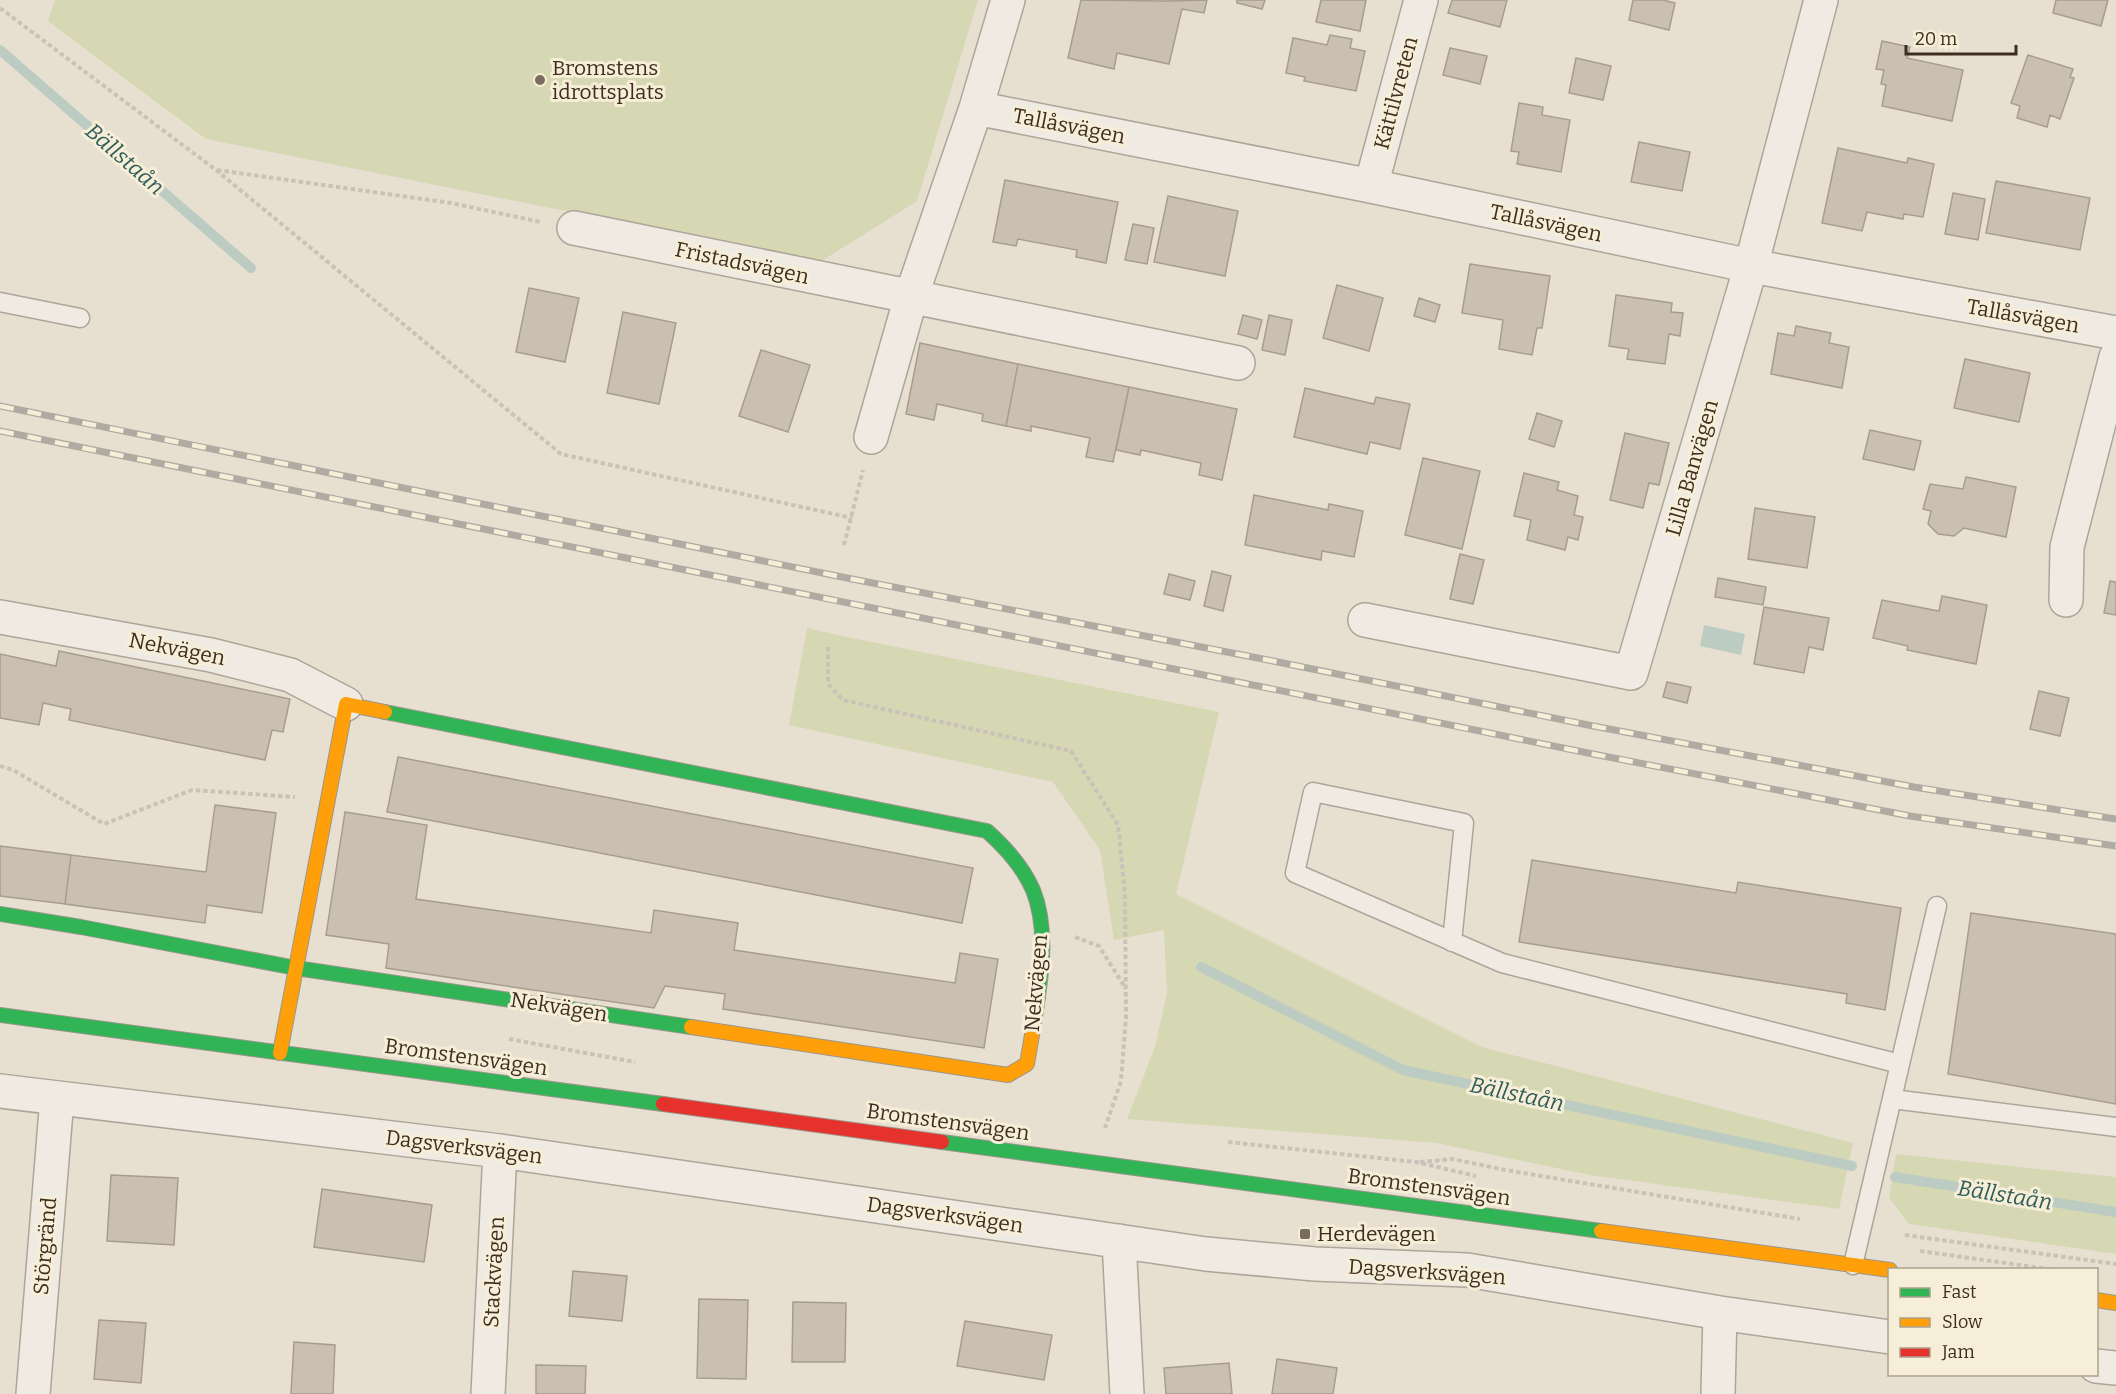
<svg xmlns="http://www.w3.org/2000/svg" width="2116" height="1394" viewBox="0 0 2116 1394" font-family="Bitter,serif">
<rect width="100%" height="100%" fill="#e7e0d1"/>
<path fill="#d6d7b3" d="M55 0H978L917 201 820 262 206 139 48 21Z
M807 628 842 636 1219 712 1176 894 1482 1047 1853 1143 1839 1209 1590 1175 1436 1143 1127 1119 1155 1047 1167 993 1164 930 1114 940 1100 850 1053 782 789 725Z
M1896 1154 2116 1177V1254L1909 1224 1889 1198Z"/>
<path fill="#bcccc2" d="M1704 625 1745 634 1741 655 1700 646Z"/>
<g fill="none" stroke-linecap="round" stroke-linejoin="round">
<path stroke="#bcccc2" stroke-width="10" d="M0 50 251 268
M1201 967 1403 1070 1852 1166
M1895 1177 2116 1212"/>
</g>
<path fill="#cbbfb2" stroke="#a89c90" stroke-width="1.5" d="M1081 0 1166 1 1207 0 1204 13 1182 9 1169 64 1117 53 1114 69 1068 58Z
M1237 0H1265L1262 9 1237 3Z
M1321 0H1366L1360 31 1316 22Z
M1452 0H1507L1500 27 1448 13Z
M1633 0H1663L1675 3 1669 30 1629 20Z
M2056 0H2108L2101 26 2053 13Z
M1330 35 1352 39 1350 48 1365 51 1356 91 1304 81 1305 77 1286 73 1293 38 1327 45Z
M1882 41 1910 47 1907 58 1963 70 1952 121 1882 106 1886 85 1881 84 1884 70 1876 69Z
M1450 48 1487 56 1480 84 1443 75Z
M2028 55 2073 69 2070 77 2074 78 2060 119 2050 115 2047 127 2017 118 2020 106 2011 103Z
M1576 58 1611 66 1603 100 1569 93Z
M1519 103 1543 107 1542 115 1570 120 1561 172 1517 164 1519 152 1511 151Z
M1639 142 1690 152 1682 191 1631 182Z
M1838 148 1907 163 1908 158 1934 164 1923 217 1904 214 1903 219 1867 212 1862 231 1822 223Z
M1005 180 1118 202 1106 263 1076 257 1077 250 1018 239 1016 246 993 242Z
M1996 181 2090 198 2080 250 1986 233Z
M1953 193 1985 199 1978 240 1945 234Z
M1168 196 1238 211 1225 276 1154 262Z
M1133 224 1154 228 1147 264 1125 260Z
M1470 264 1550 276 1542 328H1537L1532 355 1499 349 1503 320 1462 313Z
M1337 285 1383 298 1369 351 1323 338Z
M529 288 579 298 565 362 516 352Z
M1616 295 1672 303 1671 312 1683 313 1680 336 1669 334 1665 364 1627 359 1629 349 1609 346Z
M1419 298 1440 305 1435 322 1414 316Z
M623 312 676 323 659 404 607 393Z
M1243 315 1262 320 1257 339 1238 334Z
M1269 315 1292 320 1285 355 1262 350Z
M1796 326 1831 333 1829 343 1849 347 1842 388 1771 374 1778 333 1794 336Z
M920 343 1018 364 1006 426 982 421 983 414 937 404 934 420 906 414Z
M761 350 810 365 788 432 739 416Z
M1965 359 2030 373 2019 422 1954 408Z
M1018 364 1129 387 1113 462 1086 457 1090 438 1031 426V431L1006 426Z
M1129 387 1237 409 1222 480 1199 475 1201 463 1141 450 1140 455 1116 450Z
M1305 388 1374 404 1376 397 1410 404 1400 449 1370 442 1367 454 1294 437Z
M1537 413 1562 421 1554 447 1529 439Z
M1870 430 1921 441 1914 470 1863 459Z
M1625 433 1669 443 1659 485 1649 483 1643 508 1610 500Z
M1423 458 1480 471 1462 549 1405 535Z
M1524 473 1559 482 1557 490 1578 496 1574 515 1583 517 1578 540 1568 537 1565 550 1527 540 1531 520 1514 516Z
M1966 477 2016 487 2006 537 1964 528 1954 536 1938 534 1928 524 1931 511 1923 509 1930 484 1963 489Z
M1254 495 1328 510 1329 504 1363 511 1354 557 1322 551 1321 560 1245 545Z
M1755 508 1815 517 1807 568 1748 559Z
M1460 554 1484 560 1473 604 1450 599Z
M1212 571 1231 576 1223 611 1204 606Z
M1169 574 1195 581 1190 600 1164 594Z
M1718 578 1766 587 1763 605 1715 597Z
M2110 581 2116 582V615L2104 613Z
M1942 596 1987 605 1976 664 1907 650 1908 646 1873 638 1882 600 1939 611Z
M1764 607 1829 618 1823 650 1809 647 1804 673 1754 664Z
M59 651 290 699 283 732 272 730 265 760 69 720 71 709 43 703 39 725 0 718V654L56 666Z
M1667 682 1691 687 1687 703 1663 697Z
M2039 691 2069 698 2060 736 2030 729Z
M398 757 973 868 962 923 387 812Z
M215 805 276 813 262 913 207 905 205 923 65 904 71 855 206 872Z
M345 812 427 825 416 899 651 933 654 910 738 923 734 950 955 983 960 953 998 959 984 1048 723 1009 725 994 665 986 654 1008 386 968 389 944 326 935Z
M0 846 71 855 65 904 0 896Z
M1532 860 1736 893 1738 882 1901 908 1885 1010 1846 1003 1847 994 1519 942Z
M1971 913 2116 934V1104L1948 1074Z
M111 1175 178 1178 174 1245 107 1241Z
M322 1189 432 1205 424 1262 314 1247Z
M573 1271 627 1276 622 1321 569 1316Z
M699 1299 748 1300 746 1379 697 1378Z
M793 1302 846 1303 845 1362H792Z
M99 1320 146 1323 141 1383 94 1379Z
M965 1321 1052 1335 1044 1380 957 1366Z
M294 1342 335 1345 333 1394H291Z
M1277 1359 1337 1368 1333 1394H1272Z
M1229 1363 1232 1394H1166L1164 1368Z
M536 1365 586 1366 585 1394H536Z"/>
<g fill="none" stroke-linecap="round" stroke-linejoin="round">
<defs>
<path id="lane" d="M0 302 80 318
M1452 942 1464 823 1313 792 1295 873 1502 963 1900 1064
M1892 1099 2116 1127
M1853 1265 1937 906"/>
<path id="street" d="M976 108 1371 186 1751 266 2116 333
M1371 186 1421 0
M574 228 1238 363
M871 437 911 297 976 108 1008 0
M2066 600 2067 547 2116 357
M0 617 211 655 290 675 346 704
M1365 620 1631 673 1751 266 1821 0
M0 1091 500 1151 1206 1254 1315 1264 1467 1270 1720 1313 1890 1337
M1119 1241 1127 1394
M2096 1366 2116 1368
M33 1394 57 1098
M488 1394 500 1151
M1718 1394 1720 1313"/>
<path id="fast" d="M385 712 987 831C1005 847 1023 867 1033 890 1050 932 1040 985 1033 1029
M0 914 81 927 296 968 691 1027
M0 1015 663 1104
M942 1142 1601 1231"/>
<path id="slow" d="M691 1027 1008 1075 1027 1064 1033 1029
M280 1053 346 704 385 712
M1601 1231 1890 1270
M2096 1300 2116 1303"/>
<path id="jam" d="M663 1104 942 1142"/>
</defs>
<use href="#lane" stroke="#ada599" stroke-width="21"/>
<use href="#street" stroke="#ada599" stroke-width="36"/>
<use href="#fast" stroke="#9c958a" stroke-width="16"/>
<use href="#slow" stroke="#9c958a" stroke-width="16"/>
<use href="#jam" stroke="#9c958a" stroke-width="16"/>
<path stroke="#c8c2b9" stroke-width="4" stroke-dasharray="4.5 3" stroke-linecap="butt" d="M0 8 216 170 561 454 852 518
M217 170 451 203 541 222
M844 545 863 470
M828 647V684L843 700 1071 751 1118 825 1125 895 1126 1017 1121 1081 1105 1128
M0 766 13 770 104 824 192 790 295 797
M1075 937 1099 946 1126 989
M509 1039 635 1062
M1228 1142 1416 1162 1476 1176
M1420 1162 1453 1159 1505 1170 1800 1219
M1905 1235 2116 1264
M1920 1251 2055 1270"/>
<use href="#lane" stroke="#efebe3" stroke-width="18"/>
<use href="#street" stroke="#efebe3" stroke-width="33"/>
<use href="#fast" stroke="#30b455" stroke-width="14"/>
<use href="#slow" stroke="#ff9f0a" stroke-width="14"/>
<use href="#jam" stroke="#e5322d" stroke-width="14"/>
<defs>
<path id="rail" d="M0 406 847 578 1268 660 1588 725 1914 787 2116 819
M0 431 1583 752 1910 816 2116 846"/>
</defs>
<use href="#rail" stroke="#afaaa2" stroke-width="7"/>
<use href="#rail" stroke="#f7eed8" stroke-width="4.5" stroke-dasharray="14" stroke-linecap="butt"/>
</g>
<g fill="#786c5e" stroke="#f7eed8" stroke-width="2">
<circle cx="540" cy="80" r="6"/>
<rect x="1299" y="1228" width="12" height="12" rx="3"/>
</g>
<g text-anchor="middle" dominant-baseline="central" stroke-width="6" stroke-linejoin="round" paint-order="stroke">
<g font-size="21" fill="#3d2e20" stroke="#f7eed8" text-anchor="start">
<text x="552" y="68">Bromstens<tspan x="552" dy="24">idrottsplats</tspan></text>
<text x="1317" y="1234">Herdevägen</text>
</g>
<g font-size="21" fill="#3d2e20" stroke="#f7eed8">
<text transform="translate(1396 93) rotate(-75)">Kättilvreten</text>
<text transform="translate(1069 126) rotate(11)">Tallåsvägen</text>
<text transform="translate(1546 223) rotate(12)">Tallåsvägen</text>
<text transform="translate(742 263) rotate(12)">Fristadsvägen</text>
<text transform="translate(2023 316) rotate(10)">Tallåsvägen</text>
<text transform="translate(1692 468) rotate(-74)">Lilla Banvägen</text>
<text transform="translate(177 649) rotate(11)">Nekvägen</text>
<text transform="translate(1036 983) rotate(-85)">Nekvägen</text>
<text transform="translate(559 1007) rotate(9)">Nekvägen</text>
<text transform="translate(466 1057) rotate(8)">Bromstensvägen</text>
<text transform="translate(948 1122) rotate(8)">Bromstensvägen</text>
<text transform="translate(464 1147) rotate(7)">Dagsverksvägen</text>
<text transform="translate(1429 1187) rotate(8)">Bromstensvägen</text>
<text transform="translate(945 1215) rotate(8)">Dagsverksvägen</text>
<text transform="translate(45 1246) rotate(-85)">Störgränd</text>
<text transform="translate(494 1272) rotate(-87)">Stackvägen</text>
<text transform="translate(1427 1272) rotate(4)">Dagsverksvägen</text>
</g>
<g font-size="22" font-style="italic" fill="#2f5d5a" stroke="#f7eed8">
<text transform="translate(125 159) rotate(41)">Bällstaån</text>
<text transform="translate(1517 1094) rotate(12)">Bällstaån</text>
<text transform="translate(2005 1195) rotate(9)">Bällstaån</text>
</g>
</g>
<rect x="1888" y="1268" width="210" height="108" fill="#f7eed8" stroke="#ada18e" stroke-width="1.5"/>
<rect x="1900" y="1288" width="30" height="9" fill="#30b455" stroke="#ada18e" stroke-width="1.5"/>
<text x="1942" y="1298" font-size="18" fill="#3d2e20">Fast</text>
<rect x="1900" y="1318" width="30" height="9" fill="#ff9f0a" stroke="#ada18e" stroke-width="1.5"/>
<text x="1942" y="1328" font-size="18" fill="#3d2e20">Slow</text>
<rect x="1900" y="1348" width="30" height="9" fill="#e5322d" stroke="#ada18e" stroke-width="1.5"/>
<text x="1942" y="1358" font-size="18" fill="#3d2e20">Jam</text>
<path d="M1906 45v9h110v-9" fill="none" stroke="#3d2e20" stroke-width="3"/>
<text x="1915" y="45" font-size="18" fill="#3d2e20" stroke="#f7eed8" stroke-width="4.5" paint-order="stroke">20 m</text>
</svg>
